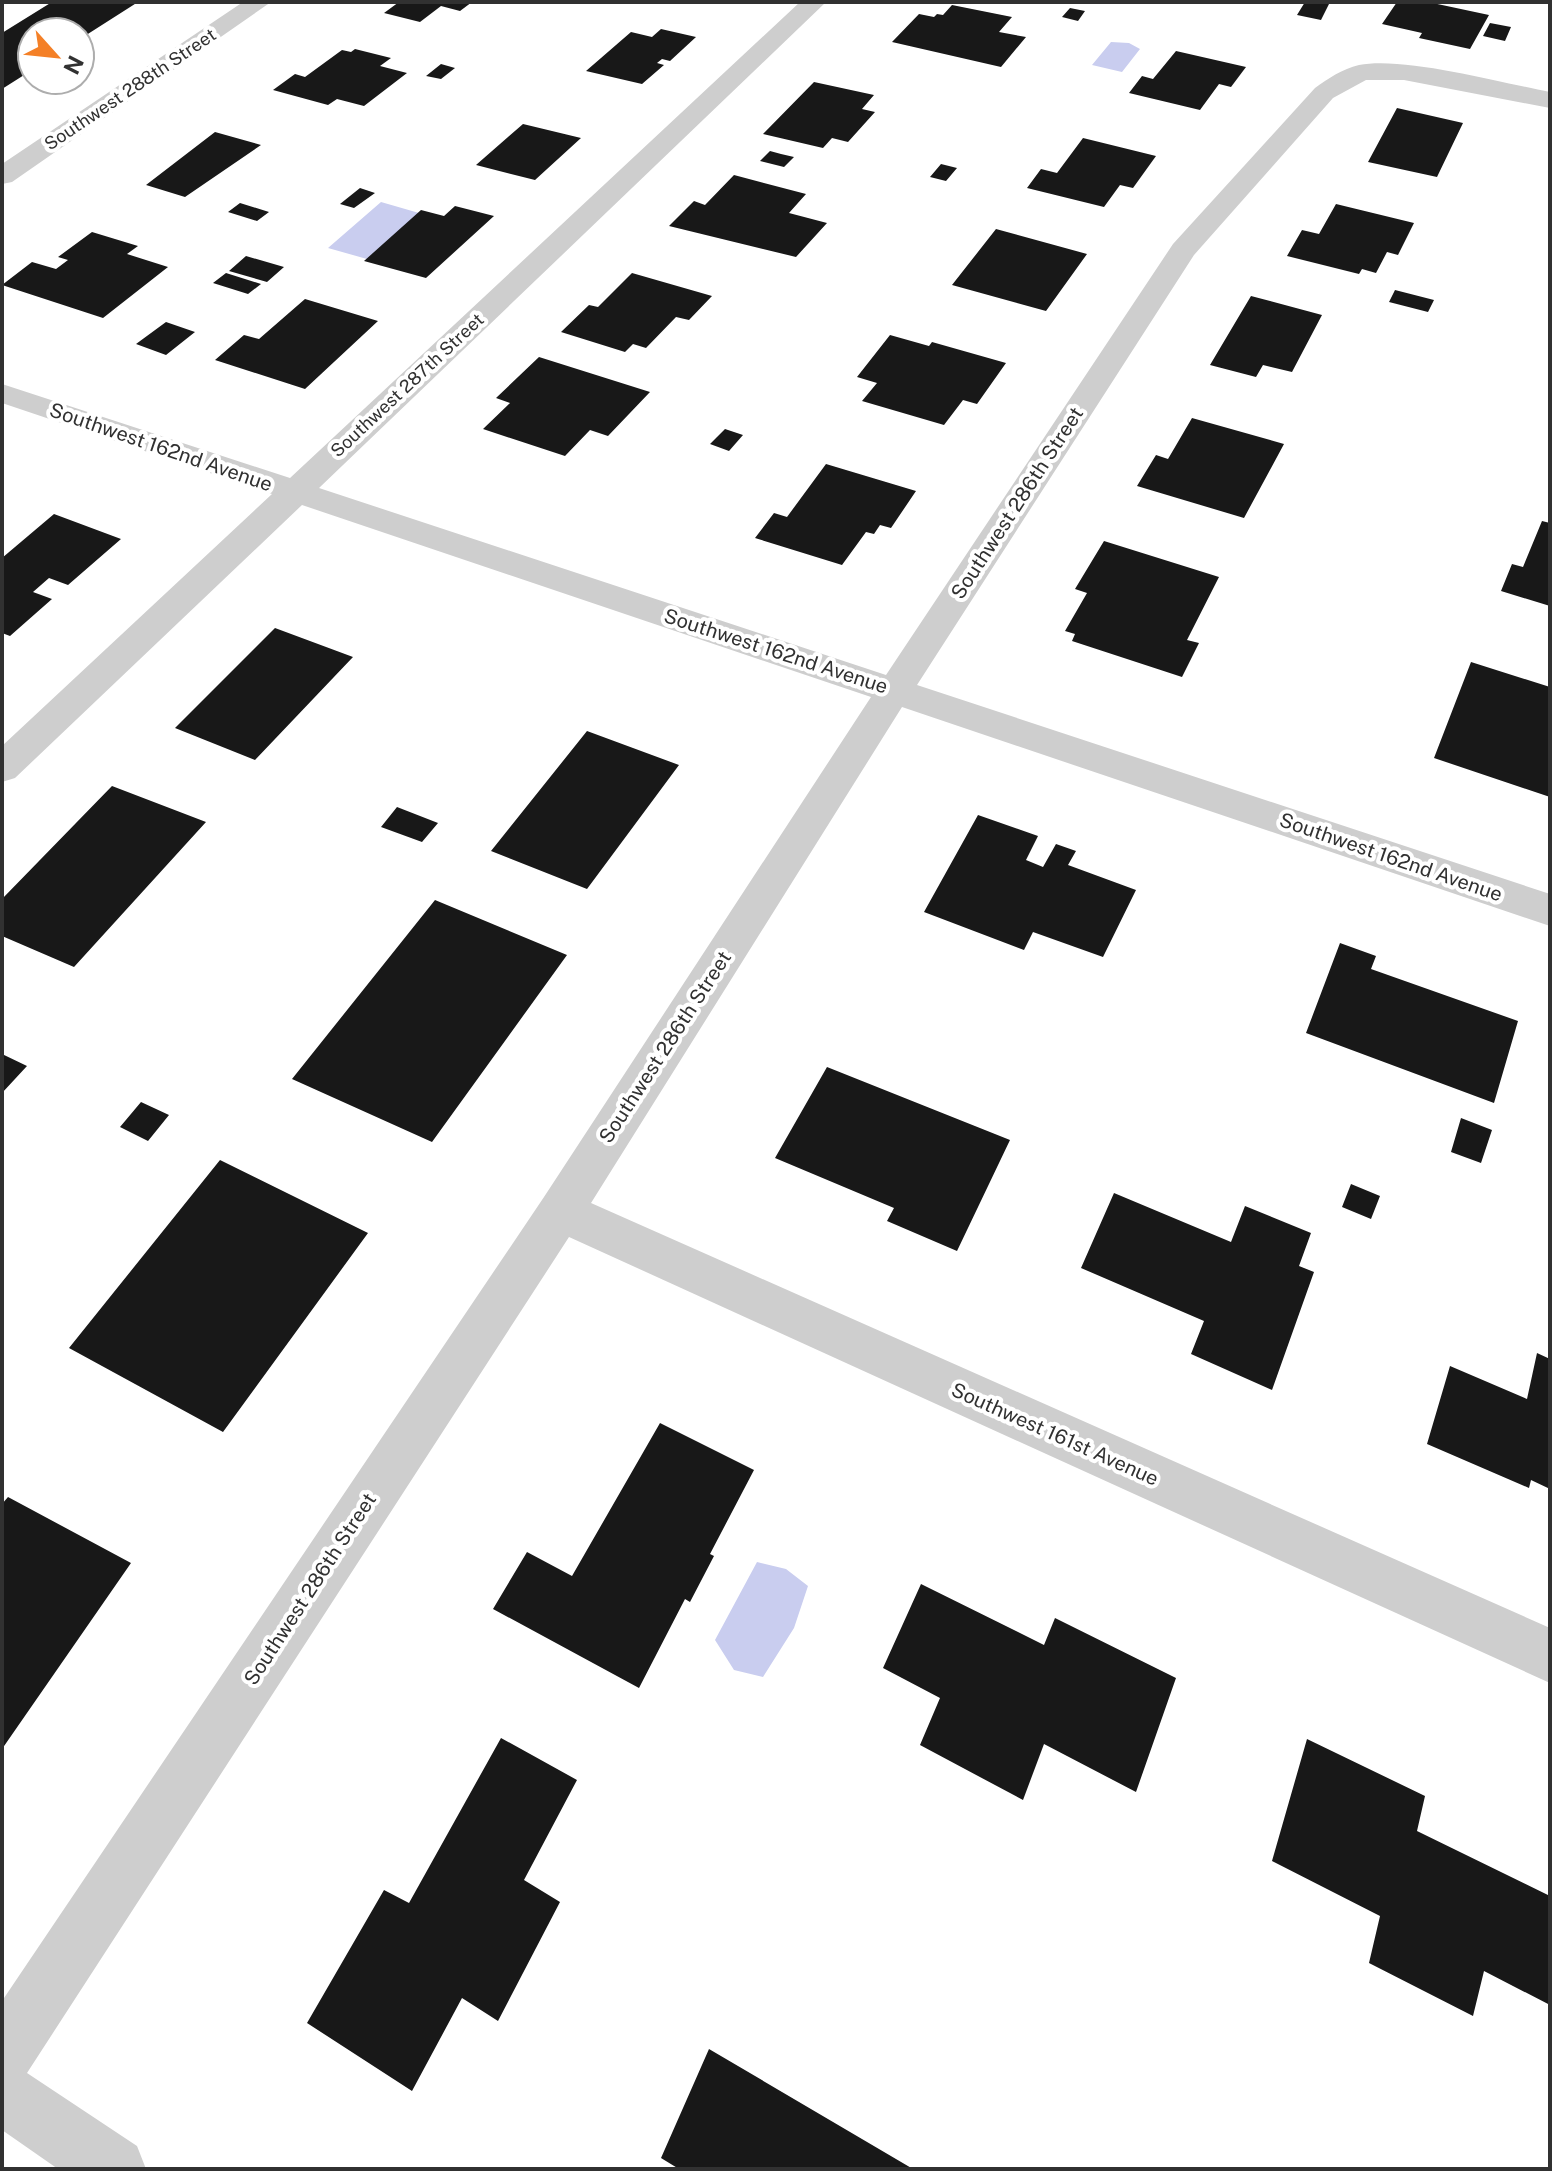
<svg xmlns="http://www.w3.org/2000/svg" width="1552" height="2171" viewBox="0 0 1552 2171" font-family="'Public Sans',sans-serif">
<rect width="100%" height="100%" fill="#fff"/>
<path fill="#c9cdef" d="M1111 42 1129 43 1140 49 1122 72 1092 65Z
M381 202 419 213 367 259 328 248Z
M757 1562 786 1569 808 1586 794 1628 763 1677 734 1670 715 1640Z"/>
<path fill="#181818" d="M52 2H138L80 39V32H32V70L2 89V33Z
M399 2H472L460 11 441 6 420 22 384 13Z
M1305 2H1330L1321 20 1297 15Z
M1397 2H1428L1489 15 1470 49 1419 38 1422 33 1382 24Z
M952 5 1012 17 999 32 1026 37 1001 67 892 42 919 14 934 17 937 14 943 15Z
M1070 8 1085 11 1078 21 1062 17Z
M1490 23 1511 27 1505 41 1483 36Z
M661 29 696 37 670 61 662 59 657 63 664 65 642 84 586 71 631 32 652 37Z
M355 49 391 58 380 66 407 73 364 106 337 99 328 105 273 90 295 74 305 77 342 50 351 52Z
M1176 51 1246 67 1231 87 1219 84 1200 110 1129 93 1142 76 1153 79Z
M441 64 455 68 441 79 426 76Z
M814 82 874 95 862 109 875 112 848 142 832 138 823 148 763 134Z
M1397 108 1463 123 1437 177 1368 162Z
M523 124 581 138 535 180 476 165Z
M215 132 261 145 185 197 146 185Z
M1083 138 1156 156 1133 188 1120 185 1104 207 1027 188 1041 169 1057 173Z
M770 151 781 154 794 157 784 167 760 161Z
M941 164 957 168 946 181 930 177Z
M734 175 806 194 789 213 827 223 796 257 669 226 694 201 705 205Z
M360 188 375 193 354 208 340 204Z
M240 203 269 212 257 221 228 212Z
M1336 204 1414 223 1398 255 1387 252 1376 273 1362 269 1359 274 1287 256 1302 230 1319 234Z
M455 206 494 216 426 278 364 261 421 210 444 216Z
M996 229 1087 254 1046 311 952 285Z
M92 232 138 246 127 254 168 267 103 318 2 285 32 262 56 269 68 260 58 257Z
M246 256 284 267 267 282 229 271Z
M226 273 261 284 248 294 213 283Z
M632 273 712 296 689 320 676 317 646 348 633 344 625 352 561 332 589 305 598 307Z
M1395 290 1434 300 1428 312 1389 302Z
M1251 296 1322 315 1292 372 1263 365 1256 377 1210 365Z
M305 299 378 321 305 389 215 360 244 335 259 339Z
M166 322 195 332 166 355 136 344Z
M890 335 929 346 932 342 1006 363 977 404 963 400 944 425 862 401 877 383 857 377Z
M539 357 650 392 608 436 590 430 565 456 483 429 510 403 496 398Z
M1192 418 1284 444 1244 518 1137 486 1156 455 1168 459Z
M725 429 743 435 729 451 710 444Z
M826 464 916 491 891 528 880 525 874 534 866 532 842 565 755 538 774 513 787 517Z
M54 514 121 539 68 585 49 578 33 592 52 599 10 636 2 633V558Z
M1542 521 1550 523V606L1501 591 1512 564 1523 567Z
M1104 541 1219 577 1187 640 1199 643 1182 677 1072 641 1075 634 1065 631 1087 593 1075 589Z
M275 628 353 657 255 760 175 728Z
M1471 662 1550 687V797L1434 758Z
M587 731 679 765 587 889 491 851Z
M112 786 206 822 74 967 2 936V899Z
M397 807 438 823 422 842 381 827Z
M978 815 1038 836 1026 860 1043 867 1056 844 1076 851 1068 865 1136 890 1103 957 1033 932 1024 950 924 912Z
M435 900 567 955 432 1142 292 1079Z
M1340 943 1376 956 1371 969 1518 1021 1494 1103 1306 1033Z
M2 1054 27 1066 2 1093Z
M827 1067 1010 1140 957 1251 887 1221 894 1208 775 1158Z
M141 1102 169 1115 148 1141 120 1127Z
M1461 1118 1492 1130 1481 1163 1451 1152Z
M220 1160 368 1233 223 1432 69 1348Z
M1351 1184 1380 1196 1371 1219 1342 1207Z
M1114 1193 1231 1242 1245 1206 1311 1233 1299 1266 1314 1272 1272 1390 1191 1354 1204 1321 1081 1268Z
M1537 1353 1550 1359V1489L1531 1480 1529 1488 1427 1444 1450 1366 1527 1399Z
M660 1423 754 1470 710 1554 714 1556 690 1602 685 1599 639 1688 493 1609 527 1552 572 1576Z
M8 1497 131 1563 2 1749V1504Z
M921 1584 1044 1645 1055 1618 1176 1678 1136 1792 1044 1744 1023 1800 920 1745 940 1698 883 1668Z
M501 1738 577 1780 524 1880 560 1902 498 2021 462 1998 412 2091 307 2023 384 1890 409 1903Z
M1307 1739 1425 1796 1417 1831 1550 1896V2005L1484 1971 1473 2016 1369 1963 1380 1916 1272 1861Z
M709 2049 913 2169H679L661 2158Z"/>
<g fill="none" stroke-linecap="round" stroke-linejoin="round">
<path fill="#cecece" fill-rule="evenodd" d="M243 2H271L12 182 2 184V164Z
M800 2 825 3 319 488 886 675 1173 244 1315 88C1329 78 1342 69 1359 65 1404 56 1502 83 1550 92V108L1404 80H1366L1333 98 1194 255 917 685 1550 894V926L902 707 591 1203 1550 1628V1683L569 1237 27 2073 137 2146 146 2169H58L2 2130V2001L544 1197 871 697 302 505 15 778 2 782V746L272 494 2 403V384L290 478Z"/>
</g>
<g text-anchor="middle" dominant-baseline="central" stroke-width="8" stroke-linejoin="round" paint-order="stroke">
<g font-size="18" fill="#313131" stroke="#fff">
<text transform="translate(130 89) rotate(-34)">Southwest 288th Street</text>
<text transform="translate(407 385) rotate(-43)">Southwest 287th Street</text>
</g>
<g font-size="20" fill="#313131" stroke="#fff">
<text transform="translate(161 447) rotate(19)">Southwest 162nd Avenue</text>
<text transform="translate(1017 503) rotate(-57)">Southwest 286th Street</text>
<text transform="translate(776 651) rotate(18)">Southwest 162nd Avenue</text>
<text transform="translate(1391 857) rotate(19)">Southwest 162nd Avenue</text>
<text transform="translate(665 1047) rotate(-57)">Southwest 286th Street</text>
<text transform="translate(1055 1434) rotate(24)">Southwest 161st Avenue</text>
<text transform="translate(310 1589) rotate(-57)">Southwest 286th Street</text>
</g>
</g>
<rect width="1552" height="2171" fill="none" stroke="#313131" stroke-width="8"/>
<g transform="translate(56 56) rotate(117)"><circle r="38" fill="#ffffff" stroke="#adadad" stroke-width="2"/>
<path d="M0-6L14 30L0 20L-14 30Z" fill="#f48027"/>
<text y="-12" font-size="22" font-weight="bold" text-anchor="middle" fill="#313131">N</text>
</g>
</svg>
